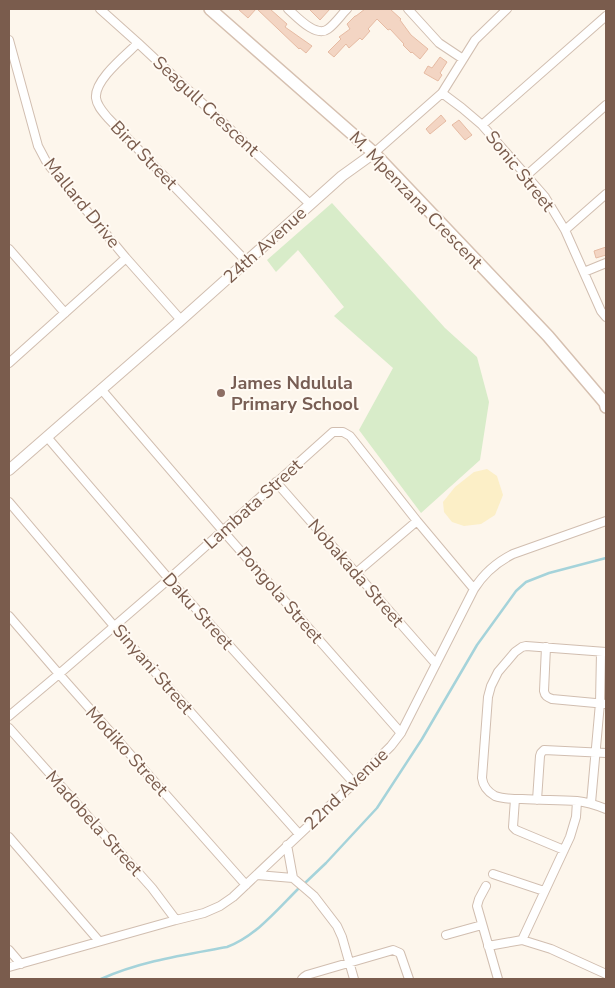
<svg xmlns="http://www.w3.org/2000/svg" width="615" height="988" viewBox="0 0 615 988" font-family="'Nunito Sans',sans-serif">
<rect width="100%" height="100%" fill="#fdf6ec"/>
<path fill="#d8ecc9" d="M332 203 445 328 477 357 489 402 480 460 421 513 359 430 393 368 334 316 344 307 298 250 276 272 267 260Z"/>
<path fill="#fcefc7" d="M487 469 497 476 503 495 495 515 481 524 464 526 452 522 444 512 443 502 455 487 474 472Z"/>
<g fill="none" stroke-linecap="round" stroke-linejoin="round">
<path stroke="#a5d3da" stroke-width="2.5" d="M305 883 326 863 377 808 422 739 477 645 516 591 526 582 549 573 606 558
M101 979C141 961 184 955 227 947 256 936 277 910 298 889"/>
</g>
<path fill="#f3d5c3" stroke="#e6bba3" d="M238 9H256L248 18Z
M257 9H270L287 24 285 27 312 46 306 53 300 48 299 49Z
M309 9H330L320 20Z
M365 9H390L401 19 400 20 411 35 428 49 420 59 412 52 411 53 403 45 404 44 390 29 388 30 377 19 368 29 370 31 362 40 360 38 349 48 346 44 334 57 328 52 341 39 339 37 350 29 347 24 355 16H356Z
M440 57 447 62 440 73 442 75 438 81 424 73 428 66 432 68Z
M441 115 446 121 430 134 426 129Z
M459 120 472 135 465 140 452 125Z
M606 247V255L596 258 594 251Z"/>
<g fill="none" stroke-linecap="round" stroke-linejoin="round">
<defs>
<path id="minor" d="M100 9 138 43 310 204
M288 9C297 17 316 38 328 29 335 24 341 15 347 9
M408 9 439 43 463 59
M9 40 38 146 47 163 126 258 181 320
M138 43C126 55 94 80 96 98 97 106 103 112 108 118L246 261
M442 93 462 108 482 125 545 197 565 230 601 311 606 317
M482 125 606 16
M374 153 442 93 475 40 507 9
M527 175 606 105
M565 230 606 194
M9 249 65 313
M584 272 606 263
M9 363 126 258
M101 389 223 531 401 733
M47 437 169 579 354 783
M276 482 436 664
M9 502 114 626 299 834
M356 573 417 521
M9 616 59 674 246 885
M546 647 544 691C545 696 547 697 552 699L606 704
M606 652 526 646 522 647 515 652 498 672 491 686 488 697 482 778C483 786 488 792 495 796 503 799 513 799 522 799 540 800 559 800 577 801 587 802 596 805 606 809
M9 716 59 674 169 579 333 432H343L350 436 417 521 474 589
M9 728 152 888 176 920
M515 799 513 827 516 830 564 850
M537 800 540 756 541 753 544 750 606 753
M591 803 600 703 601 652
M9 837 99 941
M287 845 293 878 314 896 337 926 342 937 354 979
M493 874 544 891
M257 875 293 878
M486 886 479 899 477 906 498 979
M446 935 482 925
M522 940 570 837 576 817 577 801
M488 946 522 940 551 949 606 974
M9 950 21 964
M9 967 176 920 204 913 220 906 233 897 354 783 391 746 401 733 474 589C484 573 497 562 513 554L606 521
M302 979 304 977 307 975 393 950 400 953 409 979"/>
<path id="tertiary" d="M9 470 181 320 342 176 374 153"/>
<path id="secondary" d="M210 9 374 153 548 336 605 403 606 407"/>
</defs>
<use href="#minor" stroke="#d1beb0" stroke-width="10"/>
<use href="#tertiary" stroke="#d1beb0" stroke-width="12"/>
<use href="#secondary" stroke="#d6c0b0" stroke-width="14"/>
<use href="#minor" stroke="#fff" stroke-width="8"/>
<use href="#tertiary" stroke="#fff" stroke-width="10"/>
<use href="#secondary" stroke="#fff" stroke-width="11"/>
</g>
<circle fill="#8d6e63" stroke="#fffaf3" stroke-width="2" cx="221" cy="393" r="5"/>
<g text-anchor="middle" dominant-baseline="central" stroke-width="4" stroke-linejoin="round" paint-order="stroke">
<g font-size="18" fill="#7a5c4d" stroke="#fffaf3">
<text transform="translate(206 106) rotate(43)">Seagull Crescent</text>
<text transform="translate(144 155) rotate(46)">Bird Street</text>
<text transform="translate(520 171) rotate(51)">Sonic Street</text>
<text transform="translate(416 200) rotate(46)">M. Mpenzana Crescent</text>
<text transform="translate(82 203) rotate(51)">Mallard Drive</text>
<text transform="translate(265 245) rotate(-42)">24th Avenue</text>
<text transform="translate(253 504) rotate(-42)">Lambata Street</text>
<text transform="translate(356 573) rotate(49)">Nobakada Street</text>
<text transform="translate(280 595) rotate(49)">Pongola Street</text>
<text transform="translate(198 611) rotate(48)">Daku Street</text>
<text transform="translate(153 669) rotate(49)">Sinyani Street</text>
<text transform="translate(127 751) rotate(48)">Modiko Street</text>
<text transform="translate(346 789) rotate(-44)">22nd Avenue</text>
<text transform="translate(94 823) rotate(48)">Madobela Street</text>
</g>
<g font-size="18" font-weight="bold" fill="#785e54" stroke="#fffaf3" text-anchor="start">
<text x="231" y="383">James Ndulula<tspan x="231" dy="21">Primary School</tspan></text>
</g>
</g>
<rect width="615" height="988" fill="none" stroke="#7a5c4d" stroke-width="20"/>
</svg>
